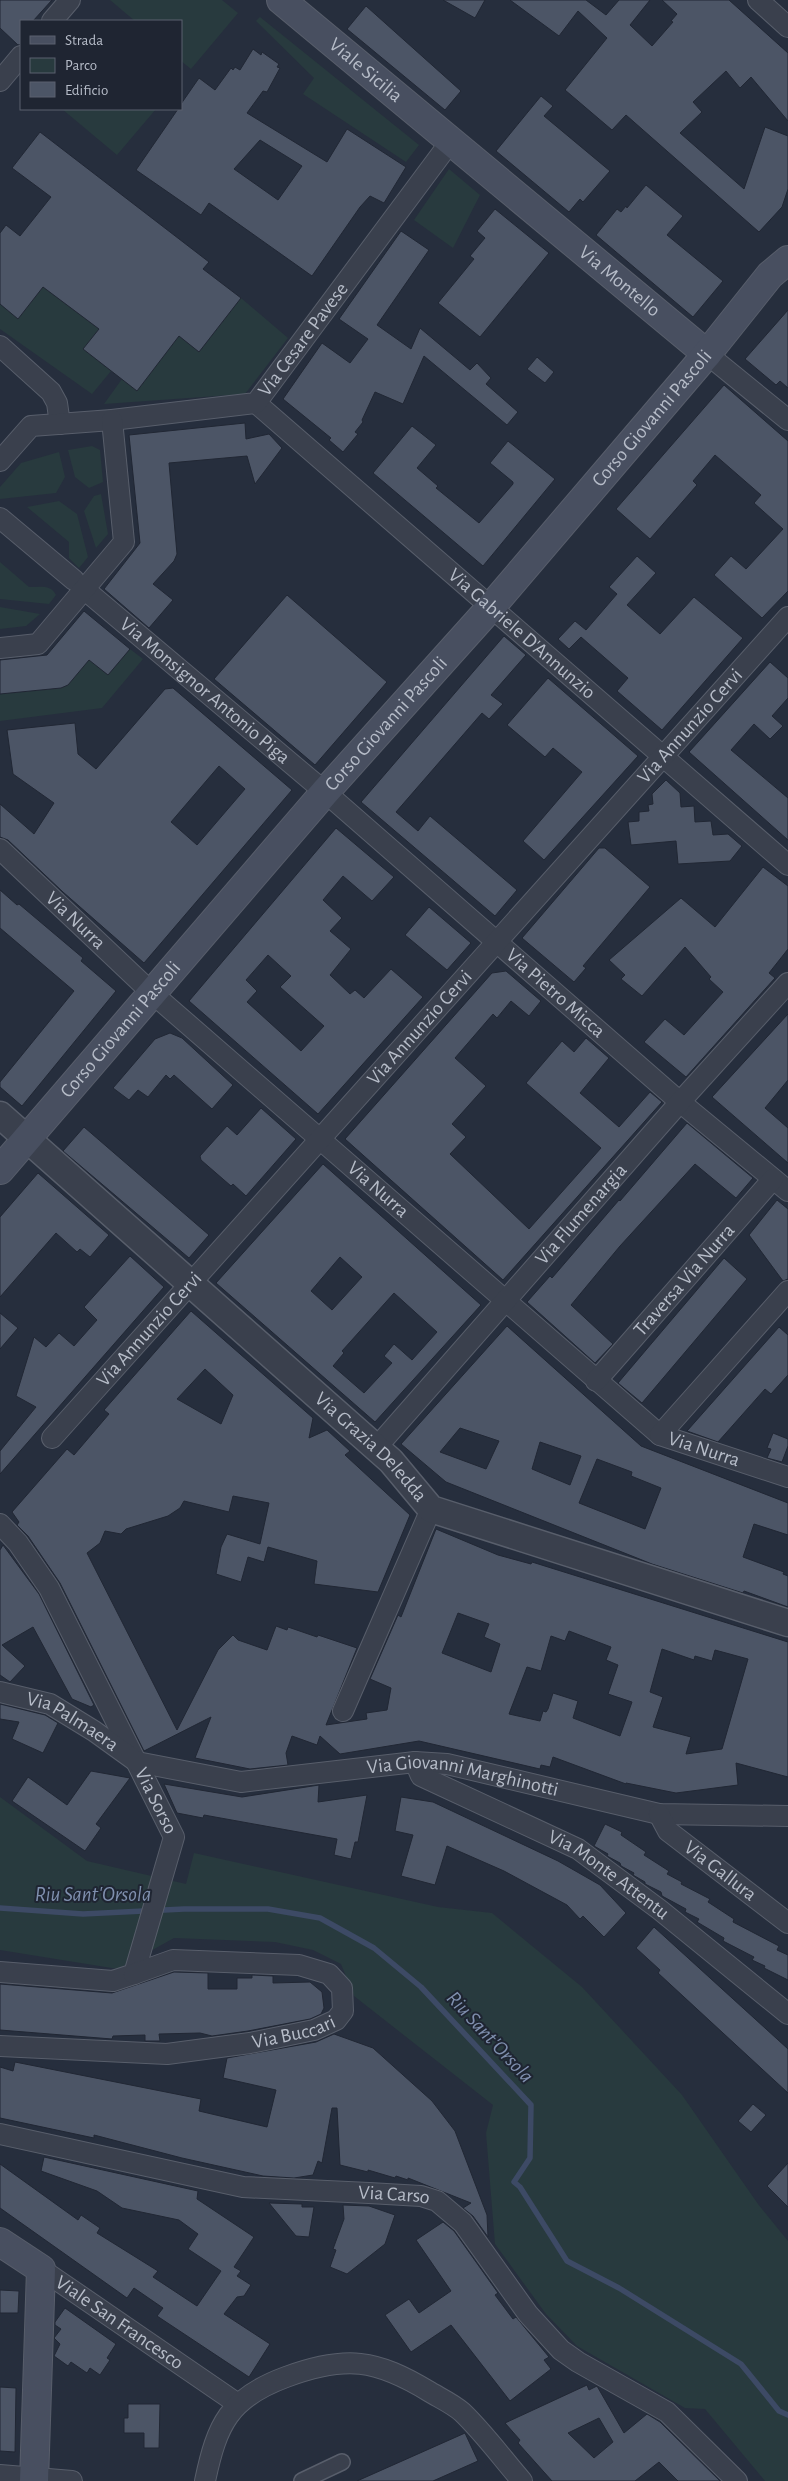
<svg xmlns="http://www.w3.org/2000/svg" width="788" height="2481" viewBox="0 0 788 2481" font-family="'Alegreya Sans',sans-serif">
<rect width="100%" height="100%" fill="#262e3d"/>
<path fill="#283a3e" d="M110 0H222L238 13 191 69 181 61V21H135Z
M260 17 419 145 406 162 303 94 314 78 256 21Z
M62 109H156L117 155Z
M449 169 480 195 453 248 414 220Z
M43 287 99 329 84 349 111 371 92 394 0 329V304L18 318Z
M241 298 288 338 245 394 104 404 122 379 136 390 179 336 199 352Z
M92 446 100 450 103 482 89 488 75 477 68 450Z
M59 452 65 477 56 493 0 499V487L21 463Z
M101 494 108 534 96 548 84 511 94 496Z
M59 501 77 514 88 557 79 568 69 558V542L27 507Z
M0 562 29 587C39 587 51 584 56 595L49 604 0 599Z
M0 607 40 614 26 626 0 629Z
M130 649 143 659 102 708 0 721V694L61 688 94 654 96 665 108 675Z
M0 1797 87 1861 186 1884 194 1853 438 1907 492 1913 582 1987 682 2095 758 2204 788 2241V2481H765L705 2409 685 2408 577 2346 546 2314 495 2244 486 2133 493 2105 354 1996 341 1964 313 1950 275 1942 174 1938 118 1969 0 1950Z"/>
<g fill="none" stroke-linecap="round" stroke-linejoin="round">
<path stroke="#3d4a65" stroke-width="5.5" d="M0 1908 83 1914 184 1909H268L320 1918 374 1948 421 1987 531 2105 530 2158 514 2182 520 2187 567 2261 619 2288 741 2364 779 2411 788 2415"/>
</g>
<path fill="#4c5566" stroke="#212734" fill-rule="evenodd" d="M0 0H52L33 21H21V44L18 45 0 28Z
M443 0H485L475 18Z
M510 0H586L606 15 619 0H650L630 25 652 46 673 22 671 21 677 14 662 0H729L788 53V121L751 77 740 88 726 71 693 102 702 112 680 133 744 189 765 127 788 136V189L782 207 759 232 626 115 612 130 565 90 607 38 578 11 559 36Z
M366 6 461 91 445 110 347 29Z
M253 49 261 55 262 52 279 64 277 67 280 68 267 92 263 91 247 113 327 162 347 129 406 167 384 203 370 196 360 207 312 276 209 203 201 215 136 170 178 109H181V104L199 78 215 90 231 68 233 70 235 67 240 70ZM260 140 302 166 278 200 234 169Z
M541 96 553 106 544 116 610 171 583 202 580 199 569 212 496 151Z
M40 132 209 262 203 269 241 298 199 352 179 336 137 391 83 349 99 329 43 287 18 319 0 304V233L6 225 20 236 51 197 12 168Z
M646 185 683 216 667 235 723 281 693 317 596 235 617 209 621 212 626 206 627 208Z
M495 209 549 253 480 337 438 303 474 259 470 256 485 238 477 231Z
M401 231 429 250 377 325 411 349 420 328 470 370 477 363 491 378 486 384 518 412 507 425 424 356 403 404 375 392 362 420 363 422 355 432 358 434 343 452 329 440 331 438 283 399 322 343 350 363 368 339 339 319Z
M788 310V388L780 381 776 385 745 359Z
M537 357 554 372 545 383 527 369Z
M724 385 788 441V591L762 618 714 575 731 556 746 569 783 529 754 503 761 495 715 455 693 481 697 485 650 539 616 509Z
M245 423 246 439 269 434 282 448 255 484 247 456 169 463 177 554 174 561 153 584 173 600 149 628 104 589 140 543 129 435Z
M412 426 436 445 417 468 438 486 436 488 479 523 513 484V482L490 463 508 441 555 479 483 566 373 473Z
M637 556 656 573 627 605 660 634 694 597 743 638 662 730 617 691 628 678 581 637 569 649 558 639 575 621 586 630 617 594 609 587Z
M287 595 387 682 315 765 214 679Z
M84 611 130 649 108 675 89 660 68 685 61 688 0 694V660L47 655Z
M504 636 526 655 491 695 503 704 489 719 482 713 396 812 418 831 430 816 517 890 495 916 361 802Z
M770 662 788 678V698L772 716 783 726 770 739 754 724 731 750 788 798V840L689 752Z
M548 678 638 756 544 860 523 841 582 772 553 748 545 757 507 725Z
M173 688 292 790 144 963 63 892 8 840 0 837V804L34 834 54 803 13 774 7 730 75 723 78 754 96 769 165 689ZM219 766 245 789 197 845 171 822Z
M666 780 680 793 681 807 694 806 695 822 711 821 713 835 728 834 742 846 730 861 678 864 676 841 631 845 628 822 639 821V812L649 811 648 805 653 804 652 794Z
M336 828 394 877 372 901 343 876 323 900 342 918 330 931 351 949 330 975 350 994 355 990 364 998 391 969 423 997 318 1114 189 1001ZM268 955 291 976 280 987 324 1026 301 1051 247 1002 257 991 246 980Z
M599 848H605L650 887 583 966 586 968 574 982 522 938Z
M763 867 788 886V949L769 973 775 978 686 1077 644 1042 665 1019 684 1035 723 992 709 979 711 977 685 947 642 996 621 979 625 975 609 960 681 898 715 927Z
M0 890 17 905 19 904 83 958 81 961 116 991 22 1106 0 1087V1082L74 991 0 928Z
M429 907 471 943 447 970 405 935Z
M506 971 541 1001 529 1016 511 1001 497 1018 493 1014 455 1058 486 1086 452 1124 466 1137 450 1154 529 1229 601 1148 526 1083 562 1041 574 1052 586 1038 609 1058 580 1093 619 1127 650 1092 662 1102 503 1280 345 1139 492 973Z
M788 1014V1080L765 1108 788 1128V1163L712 1097Z
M170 1033 182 1038 233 1085 212 1109 174 1075 170 1079 166 1075 148 1097 138 1090 129 1100 113 1088 155 1039Z
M261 1108 296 1139 246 1196 233 1184 231 1186 201 1160 200 1156 227 1126 237 1135Z
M687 1123 753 1178 736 1198 695 1164 620 1246 571 1305 613 1344 595 1363 527 1302 550 1276 552 1278 619 1200 620 1201Z
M84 1127 209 1235 189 1258 63 1151Z
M323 1164 481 1305 375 1422 216 1283ZM340 1257 362 1277 332 1310 311 1291ZM394 1293 437 1332 412 1360 394 1344 384 1356 392 1363 364 1393 333 1366 344 1353 342 1351Z
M38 1173 109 1235 90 1257 80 1249 77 1252 56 1233 0 1297V1217Z
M777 1200 788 1209V1279L783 1281 749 1235Z
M130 1256 164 1287 0 1474V1451L36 1407 16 1396 34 1337 46 1347 59 1333 74 1346 97 1320 84 1307Z
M724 1258 747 1279 642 1403 618 1383Z
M191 1311 313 1418 309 1438 327 1430 350 1451 345 1455 410 1515 378 1592 314 1584 317 1561 268 1547 264 1562 248 1557 241 1582 216 1574 221 1547 227 1534 260 1544 269 1503 233 1496 229 1512 184 1501 180 1508 168 1516 126 1529 121 1534 105 1531 100 1543 87 1553 177 1730 218 1650 233 1635 238 1640 267 1650 276 1626 287 1630 288 1627 317 1637 318 1635 357 1648 326 1725 367 1719 366 1713 387 1710 391 1688 370 1679 398 1615 401 1617 436 1529 498 1555 531 1564 532 1562 788 1642V1777L736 1763 738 1785 676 1793 626 1783V1784L553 1757 550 1767 541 1765 540 1769 419 1741 340 1754 320 1736 317 1745 292 1736 286 1753 288 1765 250 1769 195 1758 211 1717 144 1751 60 1583 28 1536 17 1525 19 1522 12 1512 67 1449 74 1455 109 1414 104 1410ZM205 1369 233 1395 221 1424 177 1399ZM458 1613 489 1624 484 1637 500 1644 491 1672 442 1653ZM569 1631 611 1647 606 1660 618 1665 608 1694 632 1702 620 1736 573 1718 578 1701 553 1693 548 1709 546 1712 543 1711 540 1721 509 1714 527 1667 541 1671 551 1636 565 1641ZM662 1649 694 1660 695 1656 712 1661 715 1650 748 1659 722 1749 686 1754 691 1737 653 1727 663 1697 650 1692Z
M0 1313 18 1328 0 1349Z
M507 1326 641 1446 788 1503V1535L754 1524 743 1557 784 1572 783 1574 788 1576V1607L744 1591 743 1593 652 1564 446 1482 401 1444ZM460 1428 499 1441 486 1469 440 1452ZM540 1442 581 1456 570 1485 532 1469ZM597 1459 632 1472 631 1476 661 1488 645 1529 579 1503Z
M779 1327 788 1335V1375L771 1394 765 1389 718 1442 687 1431Z
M773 1433 788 1439V1446L782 1462 767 1458 771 1449 767 1448Z
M3 1545 39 1594 94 1705 91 1707 72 1699 33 1627 2 1645 25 1666 10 1682 0 1675V1550Z
M0 1704 45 1715 58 1723 43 1753 12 1739 19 1722 0 1719Z
M91 1771 130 1778 96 1824 101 1828 85 1851 12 1801 28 1777 67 1805Z
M164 1784 242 1797 319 1785 318 1802 367 1795 358 1842H355L351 1859 334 1855 337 1839 204 1815 203 1818 177 1813Z
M401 1797 433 1802 558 1861 600 1885 626 1913 604 1937 583 1916 580 1919 567 1905 504 1871 447 1846 435 1885 401 1876 413 1835 395 1831Z
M605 1824 622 1832 621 1835 646 1852 644 1855 669 1871 667 1874 682 1882 681 1884 710 1899 708 1902 734 1919 733 1922 779 1946 777 1950 788 1955V1980L764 1968 765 1966 752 1960 754 1957 723 1941 724 1938 697 1922 699 1919 685 1912 686 1909 662 1896 661 1892 645 1884V1882L633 1875 634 1873 621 1866 620 1863 607 1856 608 1854 594 1846Z
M654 1927 788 2049V2093L658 1973 660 1970 636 1948Z
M174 1972 208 1973V1989H237V1978H252V1975L273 1976V1983L310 1982 322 1992 324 2008 321 2014 310 2019 248 2031 212 2036 200 2033 159 2034 160 2041H145V2035L113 2036 112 2039 0 2030V1984L112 1993Z
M334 2034 373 2048 432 2101 455 2131 487 2215 488 2237 473 2216 463 2208 471 2203 408 2178V2180L396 2176 395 2178 368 2170V2172L340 2165 337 2108H332L322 2163 318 2161 313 2175 294 2178 263 2176 182 2158 94 2135V2138L0 2118V2067L13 2071 15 2062 201 2099 199 2111 267 2127 276 2090 223 2078 227 2058 316 2042Z
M753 2104 766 2115 751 2132 738 2121Z
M44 2157 198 2191 197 2199 254 2237 234 2267 241 2271 237 2276 251 2285 244 2296 237 2297 224 2314 270 2344 249 2377 157 2316 163 2308 134 2288 127 2298 0 2208V2164L78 2220 81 2215 100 2228 97 2233 158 2271 153 2277 197 2306 221 2271 188 2249 198 2234 179 2220 122 2208 97 2191 41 2171Z
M788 2163V2207L767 2186Z
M269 2203 302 2204V2207H314L309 2237 296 2236Z
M343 2205 369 2206 395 2215 385 2244 347 2274 330 2267 336 2250 333 2249 344 2219Z
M443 2222 454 2231 498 2293 495 2295 513 2319 516 2317 549 2357 544 2360 551 2369 510 2401 451 2325 411 2352 385 2315 409 2299 419 2313 451 2291 416 2240Z
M0 2290 19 2291 18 2313H0Z
M65 2308 116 2344 107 2358 110 2360 100 2375 90 2368 87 2373 71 2362 68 2366 54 2356 60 2344 54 2338 61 2329 55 2325V2322Z
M587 2385 589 2390 597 2386 624 2433 647 2414 660 2422 720 2481H678L659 2462 635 2481H552L518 2443 520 2440 505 2423ZM599 2418 613 2442 594 2458 568 2433Z
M0 2387 16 2388 15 2452 0 2451Z
M128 2404H160L159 2448H144V2433H124V2418H128Z
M465 2433 478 2461 433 2481H357Z"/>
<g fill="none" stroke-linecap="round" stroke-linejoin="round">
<defs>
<path id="pedestrian" d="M302 2481 342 2462"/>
<g id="minor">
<path d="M758 0 788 27"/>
<path d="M52 21 70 0"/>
<path d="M0 81 21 56"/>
<path d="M0 346 51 392 57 403 60 424"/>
<path d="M707 354 788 420"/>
<path id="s1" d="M256 403 788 865"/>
<path id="s2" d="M0 461 31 426 112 420 256 403 451 141"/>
<path d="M0 518 74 580"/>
<path id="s3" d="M84 589 325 792 680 1102 788 1191"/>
<path d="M0 648 38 644 124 542 112 420"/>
<path id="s4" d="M0 849 152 993 660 1435 788 1477"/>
<path id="s5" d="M596 1381 773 1179"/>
<path d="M660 1435 788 1291"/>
<path id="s6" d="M52 1438 788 617"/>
<path id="s7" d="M376 1448 680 1102 788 983"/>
<path id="s8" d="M0 1524 18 1543 49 1588 174 1837 134 1974 113 1981 0 1972"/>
<path id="s9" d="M0 1692 50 1704 94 1731 137 1762 241 1782 415 1762 447 1764 659 1814 788 1816"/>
<path d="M343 1711 431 1509"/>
<path id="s10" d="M415 1762 421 1776 578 1849 660 1910 788 2014"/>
<path id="s11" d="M659 1814 668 1831 788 1923"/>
<path id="s12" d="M0 2046 167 2054 250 2043 314 2030 336 2020 343 2011 342 1988 329 1974 299 1965 173 1960 134 1974"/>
<path id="s13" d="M0 2134 243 2187 369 2193 421 2196 437 2201 463 2223 528 2314 561 2350 578 2362 667 2412 737 2481"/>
<path id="s14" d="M41 2269 238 2404"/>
<path d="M0 2475 72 2481"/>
<path d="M205 2481C217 2424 229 2398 286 2377 346 2355 376 2359 430 2392 440 2398 453 2404 462 2412 484 2433 502 2458 522 2481"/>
</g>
<g id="tertiary">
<path id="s15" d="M0 1115 391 1461 431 1509 788 1623"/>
</g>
<g id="secondary">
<path id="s16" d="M281 0 707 354"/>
<path id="s17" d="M0 1170 325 792 491 607 707 354 770 275 788 260"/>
<path d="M0 2242 41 2269 34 2481"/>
</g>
</defs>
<use href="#pedestrian" stroke="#585e6b" stroke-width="18"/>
<use href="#minor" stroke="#585e6b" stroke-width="22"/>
<use href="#tertiary" stroke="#585e6b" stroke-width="29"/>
<use href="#secondary" stroke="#585e6b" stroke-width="30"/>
<use href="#pedestrian" stroke="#3a404d" stroke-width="15"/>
<use href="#minor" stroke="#3a404d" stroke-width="20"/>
<use href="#tertiary" stroke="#3a404d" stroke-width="26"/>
<use href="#secondary" stroke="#484f60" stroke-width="28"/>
</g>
<g text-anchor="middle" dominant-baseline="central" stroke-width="4" stroke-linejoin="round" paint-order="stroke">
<g font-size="20" fill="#b6bcc8" stroke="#1f2532">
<text stroke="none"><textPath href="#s16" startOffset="110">Viale Sicilia</textPath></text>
<text stroke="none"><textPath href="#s16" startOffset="440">Via Montello</textPath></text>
<text stroke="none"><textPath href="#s2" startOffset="352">Via Cesare Pavese</textPath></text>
<text stroke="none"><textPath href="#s17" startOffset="995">Corso Giovanni Pascoli</textPath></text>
<text stroke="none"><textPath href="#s1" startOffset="352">Via Gabriele D'Annunzio</textPath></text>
<text stroke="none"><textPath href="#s3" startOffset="158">Via Monsignor Antonio Piga</textPath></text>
<text stroke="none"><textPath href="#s17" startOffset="590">Corso Giovanni Pascoli</textPath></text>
<text stroke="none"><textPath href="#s6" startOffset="956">Via Annunzio Cervi</textPath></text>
<text stroke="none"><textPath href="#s4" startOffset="104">Via Nurra</textPath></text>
<text stroke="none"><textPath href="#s3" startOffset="621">Via Pietro Micca</textPath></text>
<text stroke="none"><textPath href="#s6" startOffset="551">Via Annunzio Cervi</textPath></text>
<text stroke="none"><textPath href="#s17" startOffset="185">Corso Giovanni Pascoli</textPath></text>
<text stroke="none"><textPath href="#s4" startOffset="509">Via Nurra</textPath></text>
<text stroke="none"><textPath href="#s7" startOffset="311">Via Flumenargia</textPath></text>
<text stroke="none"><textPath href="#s5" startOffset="134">Traversa Via Nurra</textPath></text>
<text stroke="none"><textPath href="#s6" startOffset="146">Via Annunzio Cervi</textPath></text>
<text stroke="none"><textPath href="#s15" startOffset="498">Via Grazia Deledda</textPath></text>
<text stroke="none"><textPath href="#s4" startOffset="929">Via Nurra</textPath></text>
<text stroke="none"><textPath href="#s9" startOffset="79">Via Palmaera</textPath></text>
<text stroke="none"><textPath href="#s9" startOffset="486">Via Giovanni Marghinotti</textPath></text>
<text stroke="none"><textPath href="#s8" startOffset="319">Via Sorso</textPath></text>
<text stroke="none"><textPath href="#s11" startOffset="85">Via Gallura</textPath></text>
<text stroke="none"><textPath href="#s10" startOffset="228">Via Monte Attentu</textPath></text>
<text stroke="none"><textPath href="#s12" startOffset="296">Via Buccari</textPath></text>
<text stroke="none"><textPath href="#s13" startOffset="400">Via Carso</textPath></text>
<text stroke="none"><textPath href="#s14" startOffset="95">Viale San Francesco</textPath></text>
</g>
<g font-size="21" font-style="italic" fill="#7f8fae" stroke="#1f2532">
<text x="93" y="1894">Riu Sant'Orsola</text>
<text transform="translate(490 2037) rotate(47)">Riu Sant'Orsola</text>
</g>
</g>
<rect x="20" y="20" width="162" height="90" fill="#1f2532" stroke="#5b616e"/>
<rect x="30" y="36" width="25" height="8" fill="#484f60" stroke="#5b616e"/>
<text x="65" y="45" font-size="15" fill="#b6bcc8">Strada</text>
<rect x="30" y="58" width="25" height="15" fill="#283a3e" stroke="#5b616e"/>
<text x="65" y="70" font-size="15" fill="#b6bcc8">Parco</text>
<rect x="30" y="82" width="25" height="15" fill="#4c5566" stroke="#5b616e"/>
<text x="65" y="95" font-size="15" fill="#b6bcc8">Edificio</text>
</svg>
